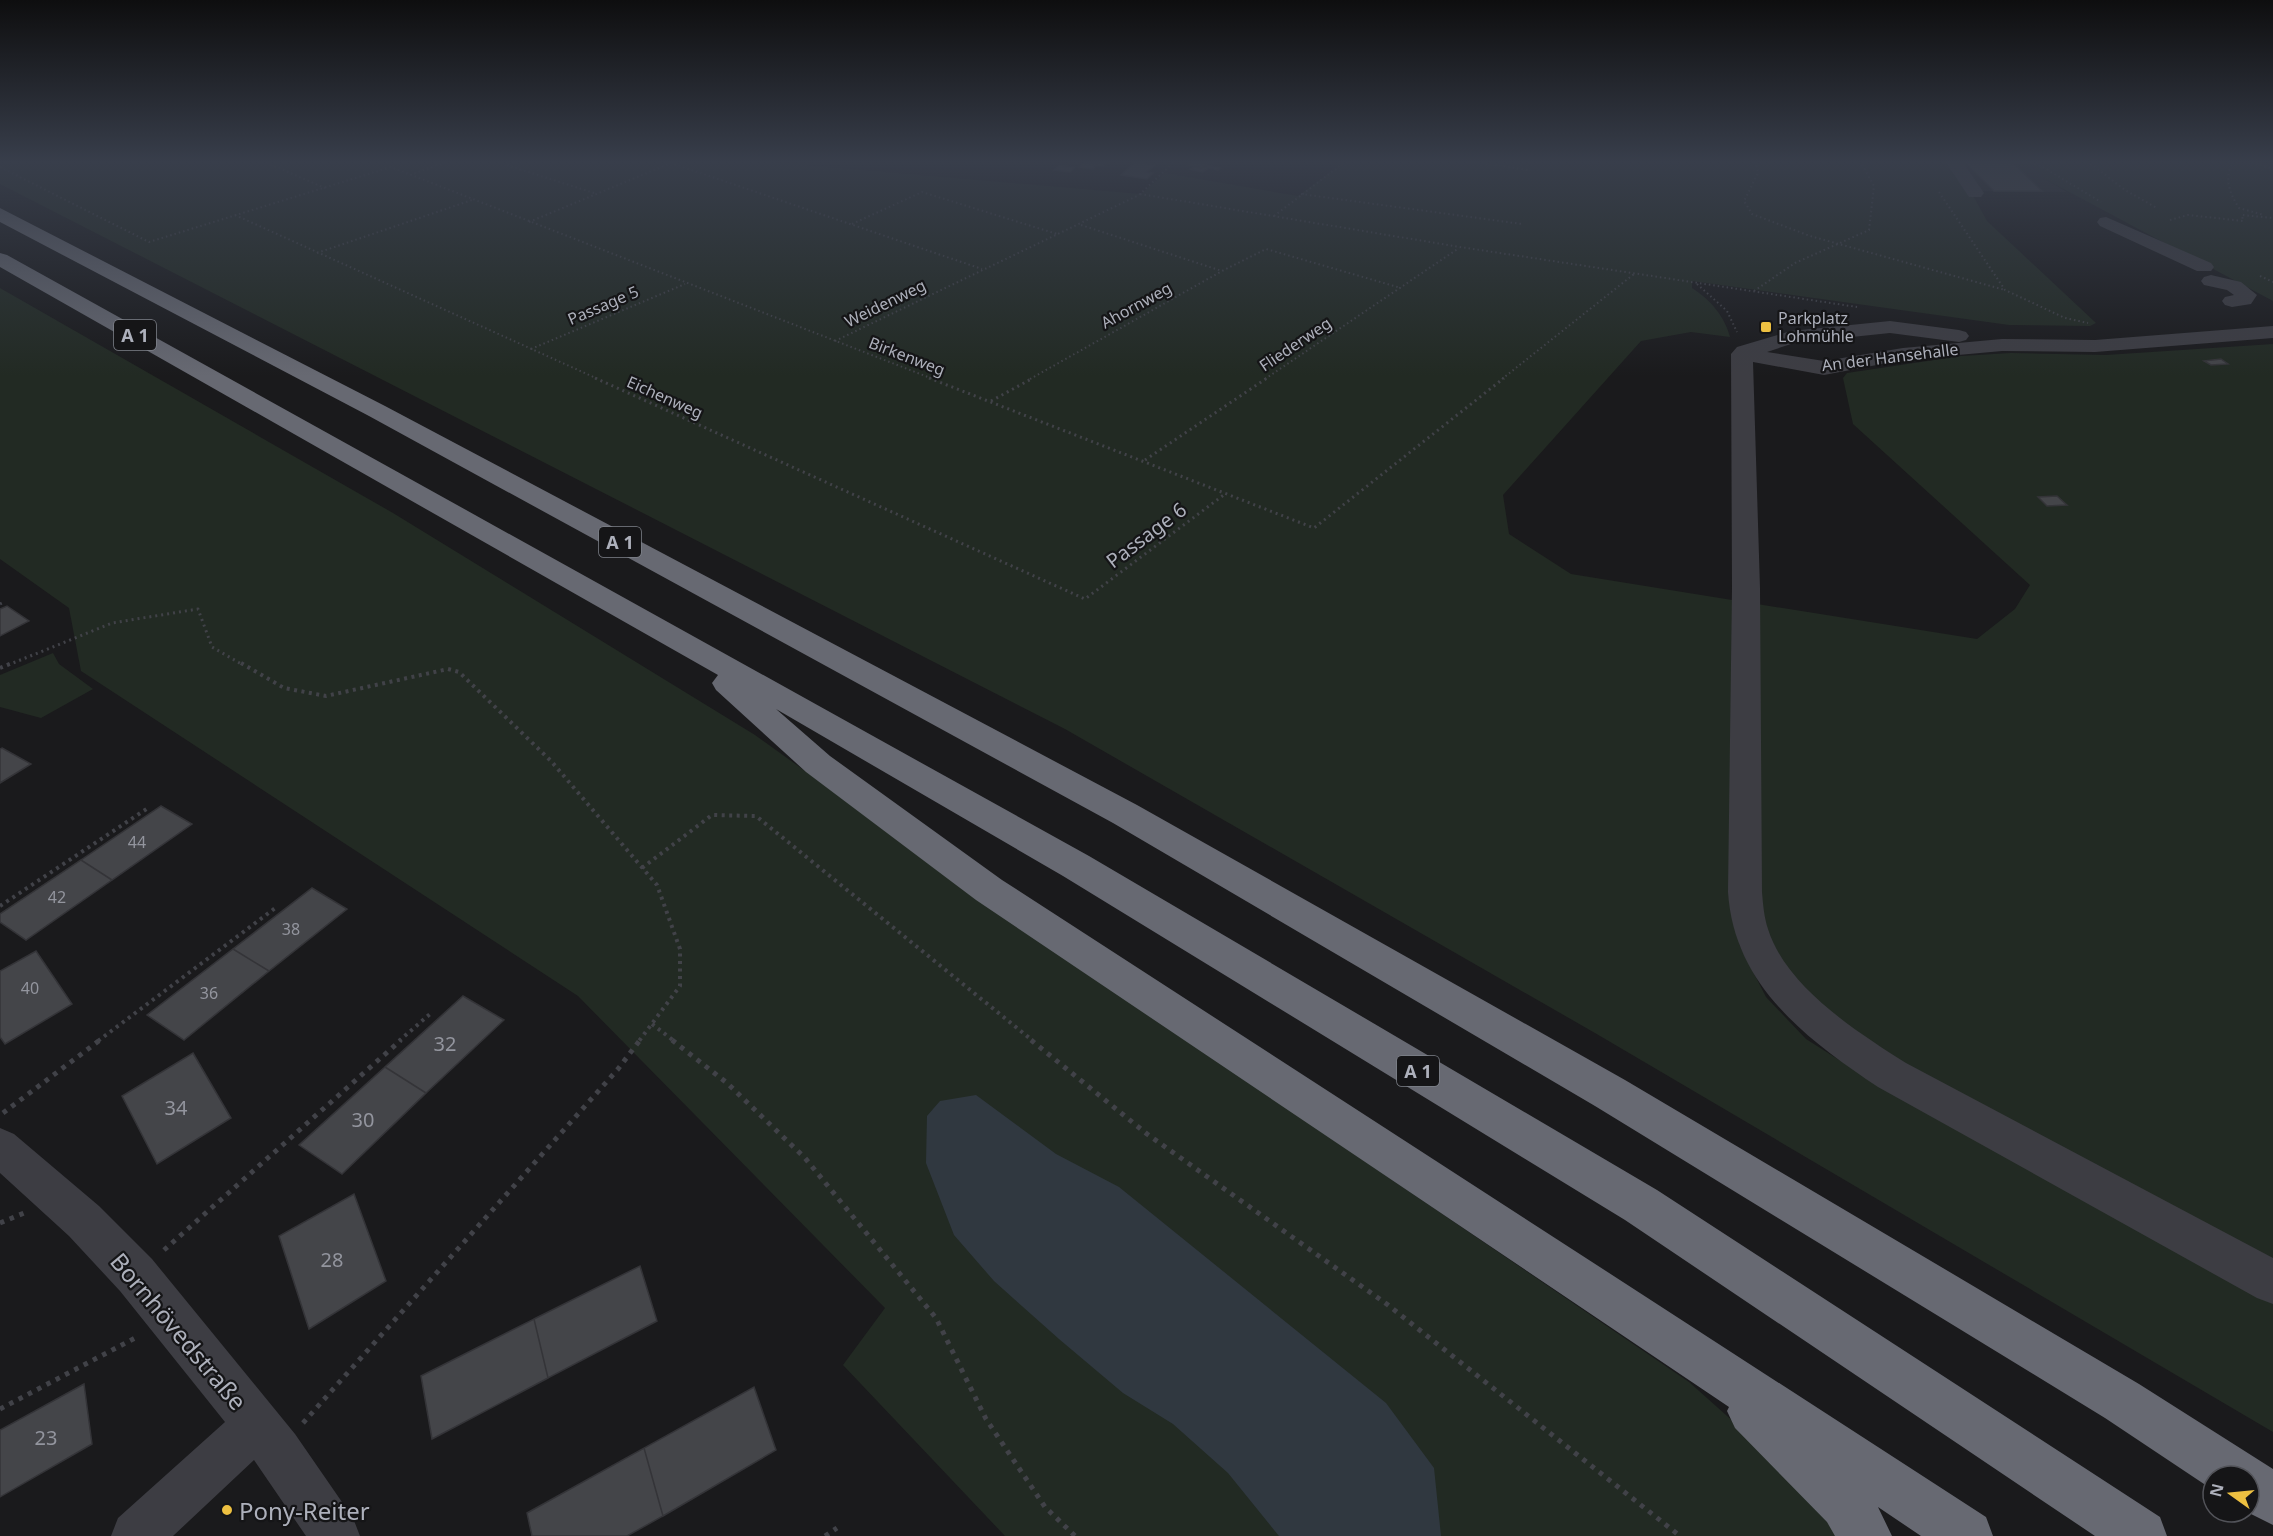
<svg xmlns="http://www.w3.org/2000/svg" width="2273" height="1536" viewBox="0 0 2273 1536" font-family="'Noto Sans',sans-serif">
<rect width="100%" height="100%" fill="#1a1a1c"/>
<path fill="#262629" d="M1954 161H2030L2045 179 2067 192 1971 191Z"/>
<path fill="#222a23" d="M0 161H755L1141 194 1165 173 1298 196 1346 161H1954L1987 221 2096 323 2090 326 2009 325 1692 281V288C1710 299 1725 317 1730 337L1691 332 1641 341 1503 495 1509 534 1571 574 1732 600 1731 902 1740 946 1766 997 1806 1039 1866 1077 2273 1298V1432L1595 1033 1065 729 0 184Z
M2030 161 2273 163V301L2045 179Z
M0 288 393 513 755 735 1050 947 1689 1382 1802 1483 1845 1536H1005L843 1365 885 1308 578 996 81 671 69 608 0 559Z
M2273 344V1269L2003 1123 1823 1014 1785 967 1765 934 1758 899 1757 604 1977 639 2015 609 2030 585 1853 424 1843 378 1847 373 1961 356 2011 353 2106 355Z
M53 653 59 664 93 689 41 718 0 707V675Z"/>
<path fill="#303840" d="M976 1095 1056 1154 1119 1187 1386 1403 1434 1468 1441 1536H1279L1228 1473 1173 1424 1123 1393 1059 1339 994 1281 954 1235 926 1163 927 1116 940 1101Z"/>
<path fill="#444549" stroke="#343438" stroke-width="1.5" d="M1107 161 1103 166 1096 165 1093 169 1079 167 1086 161Z
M1196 161H1208L1212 162 1202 168 1189 165Z
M1964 161H2011L2042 191H1994Z
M1135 162 1155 165 1147 172 1153 173 1147 179 1121 175Z
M1059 165 1075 167 1070 172 1054 170Z
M1208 165 1221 168 1218 170 1209 168 1202 172 1190 169 1194 167 1202 168Z
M2221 359 2228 364 2211 365 2204 361Z
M2057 496 2067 505 2047 506 2038 497Z
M7 606 29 621 0 636V609Z
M2 748 31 764 0 783V749Z
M161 806 192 824 112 880 81 860Z
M81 860 112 880 26 940 0 922V914Z
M312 888 347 909 269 971 233 949Z
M233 949 269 971 184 1040 147 1015Z
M36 951 72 1004 5 1044 0 1037V971Z
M463 996 504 1020 426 1093 385 1067Z
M193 1053 231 1118 157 1164 122 1096Z
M385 1067 426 1093 342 1174 299 1145Z
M354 1194 386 1281 309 1329 279 1236Z
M640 1266 657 1321 548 1378 534 1319Z
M534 1319 548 1378 432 1439 421 1376Z
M84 1384 92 1444 0 1497V1430Z
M754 1387 776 1450 663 1516 644 1448Z
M644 1448 663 1516 627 1536H532L527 1513Z"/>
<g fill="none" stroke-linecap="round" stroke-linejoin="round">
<path stroke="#414248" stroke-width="2" stroke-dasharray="1.5 3" stroke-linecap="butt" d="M262 161 325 188
M494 161 594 193
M1468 161 1528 170
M1755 161 1758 173 1744 201 1752 214 1810 236 2005 290
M2026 161 2041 166 2101 202
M2087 161 2125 190 2157 208
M2233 161C2224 179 2229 192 2239 208L2264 215
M2247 161 2273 169
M0 167 149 242 391 167 933 379
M410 175 448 161
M1939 192 2005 290 2065 318 2088 323
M1140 194 1460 247 1857 307
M1301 194 1522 224
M235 215 598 379
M1274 216 1346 161
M2170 220 2188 215 2243 221 2242 215 2273 218
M529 222 671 163 982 269
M852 224 922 192 1057 234
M1081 225 1222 271
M317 253 472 200
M2260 276 2273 282
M1697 284 1727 311 1737 332
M1754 291 1795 263 1869 230 1874 186 1860 161
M835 341 1139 195 1175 161
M531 349 685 284
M1030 379 1222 271 1266 249 1401 288
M1265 379 1459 248
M1502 379 1634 274"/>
<path stroke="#414248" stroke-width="3" stroke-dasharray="2 4" stroke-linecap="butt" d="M595 378 1085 599 1225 494
M929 378 1314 528 1504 378
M991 401 1033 378
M1145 460 1267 378
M0 604 4 602
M8 665 112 623 198 609 212 647 243 665"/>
<path stroke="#414248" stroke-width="4" stroke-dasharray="3 4.5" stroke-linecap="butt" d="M241 663 284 688 326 696 448 669 459 672 551 761 657 885 680 949V986L639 1041
M0 668 12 663
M642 868 712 815 756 816 1033 1041
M0 906 148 808
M652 1024 674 1041
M98 1041 278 906
M399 1041 430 1014"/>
<path stroke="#414248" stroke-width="5" stroke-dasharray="4.5 6" stroke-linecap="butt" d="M672 1040 727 1083 805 1158 936 1318 986 1419 1045 1507 1075 1536
M1031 1040 1147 1134 1388 1305 1680 1536
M3 1113 100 1040
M0 1223 24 1213
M164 1250 401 1040
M0 1409 137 1337
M303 1423 618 1069 640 1040
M825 1536 837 1528"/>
<path fill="#3d3d43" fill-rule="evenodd" d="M1945 161H1962L1984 193 1981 197H1969Z
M2106 217 2211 263 2214 267 2211 271H2197L2100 226 2097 222 2100 218Z
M2211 275 2241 282 2257 295 2251 304 2232 307 2225 305 2222 301 2225 297 2234 295 2227 290 2204 285 2201 281 2204 277Z
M1890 321 1959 330 1966 332 1969 336 1966 340 1959 342 1890 333 1794 343 1767 352 1824 361 1903 348 2002 339 2095 340 2273 326V338L2095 352 2002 351 1903 360 1824 375 1753 362 1760 588 1762 892C1763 904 1764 917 1768 929 1786 987 1857 1032 1906 1063L2273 1258V1304L2257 1298 1878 1087C1806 1039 1734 985 1728 892L1732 588 1731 354 1737 347 1791 331Z
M0 1128 14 1134 99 1206 152 1259 295 1434 353 1518 360 1536H306L254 1460 173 1536H111L118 1518 225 1422 120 1291 69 1236 0 1173Z"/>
<path fill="#676972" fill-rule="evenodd" d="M0 208 385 406 1137 805 1625 1080 2139 1384 2273 1469V1525L2247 1512H2249V1476H2213V1490L2105 1418 1595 1106 1113 823 369 416 0 222Z
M0 253 7 255 1089 856 1657 1190 2160 1517 2167 1536H2095L1625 1220 1063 876 776 709 830 756 1002 880 1986 1517 1993 1536H1921L1878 1507 1892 1536H1835L1827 1522 1735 1428 1727 1411 1729 1407 976 900 806 772 716 690 712 683 718 675 0 267Z"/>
</g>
<linearGradient id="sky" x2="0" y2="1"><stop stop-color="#0e0e0f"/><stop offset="0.43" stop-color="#383e4b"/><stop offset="1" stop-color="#383e4b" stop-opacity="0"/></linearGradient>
<rect width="2273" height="376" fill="url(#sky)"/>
<g fill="#edc041" stroke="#151517" stroke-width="2">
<rect x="1760" y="321" width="12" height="12" rx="3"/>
<circle cx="227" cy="1510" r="6"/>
</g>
<g text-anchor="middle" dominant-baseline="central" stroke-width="4.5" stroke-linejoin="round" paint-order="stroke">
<g font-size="16" fill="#adb0bb" stroke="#151517">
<text transform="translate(885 303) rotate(-26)">Weidenweg</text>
<text transform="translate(603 305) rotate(-23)">Passage 5</text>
<text transform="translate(1136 305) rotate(-29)">Ahornweg</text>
<text transform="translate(1295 344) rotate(-34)">Fliederweg</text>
<text transform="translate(907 356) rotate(21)">Birkenweg</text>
<text transform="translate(1890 357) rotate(-7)">An der Hansehalle</text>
<text transform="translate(665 397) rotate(24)">Eichenweg</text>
</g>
<g font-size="16" fill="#adb0bb" stroke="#151517" text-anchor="start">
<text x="1778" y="318">Parkplatz<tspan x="1778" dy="18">Lohmühle</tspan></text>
</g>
<g font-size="16" fill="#93959e">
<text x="137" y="842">44</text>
<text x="57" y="897">42</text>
<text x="291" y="929">38</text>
<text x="30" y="988">40</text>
<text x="209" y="993">36</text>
</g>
<g fill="#151517" stroke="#7f828a" stroke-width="1.5">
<rect x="114" y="320" width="42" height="30" rx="4.5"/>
<rect x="599" y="527" width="42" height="30" rx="4.5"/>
<rect x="1397" y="1056" width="42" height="30" rx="4.5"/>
</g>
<g font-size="18" font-weight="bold" fill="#adb0bb">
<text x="135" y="335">A 1</text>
<text x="620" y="542">A 1</text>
<text x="1418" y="1071">A 1</text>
</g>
<g font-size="20" fill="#adb0bb" stroke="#151517">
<text transform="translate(1146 535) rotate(-37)">Passage 6</text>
</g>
<g font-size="20" fill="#93959e">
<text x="445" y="1043">32</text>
<text x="176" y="1107">34</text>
<text x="363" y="1119">30</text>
<text x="332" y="1259">28</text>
<text x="46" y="1437">23</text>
</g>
<g font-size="24" fill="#adb0bb" stroke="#151517">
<text transform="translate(179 1331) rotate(50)">Bornhövedstraße</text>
</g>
<g font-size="24" fill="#adb0bb" stroke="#151517" text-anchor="start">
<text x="239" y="1510">Pony-Reiter</text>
</g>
</g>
<g transform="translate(2231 1494) rotate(285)"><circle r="28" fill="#151517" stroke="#525359" stroke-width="1.5"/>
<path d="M0-4.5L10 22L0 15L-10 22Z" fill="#edc041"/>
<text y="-9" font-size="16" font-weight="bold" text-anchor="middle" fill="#adb0bb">N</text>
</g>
</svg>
